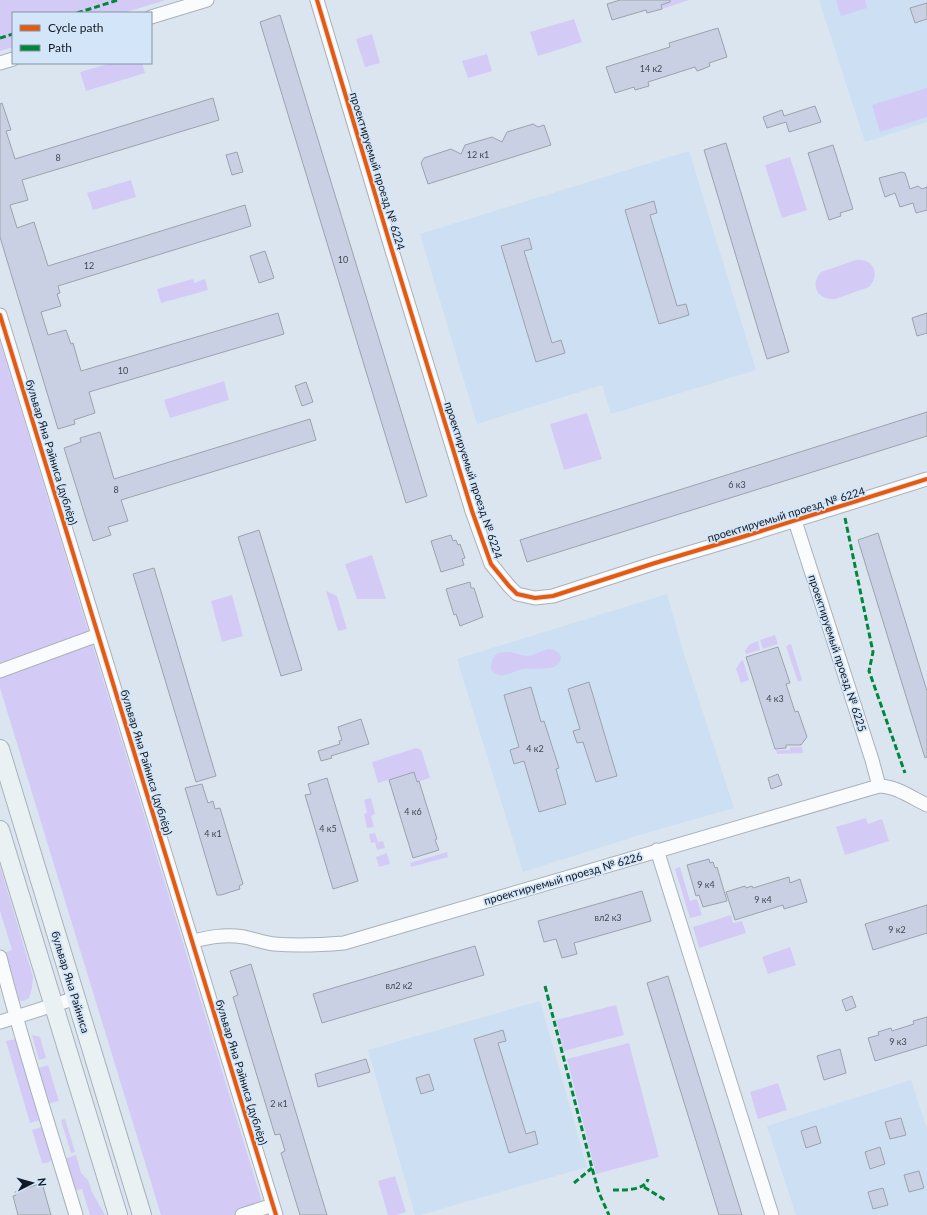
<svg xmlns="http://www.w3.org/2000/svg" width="927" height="1215" viewBox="0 0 927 1215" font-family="Lato,sans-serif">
<rect width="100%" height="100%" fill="#dbe5f0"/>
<path fill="#cddff2" d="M819 0H927V122L865 142Z
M689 151 756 370 611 414 602 385 477 424 420 234Z
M667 594 683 651 734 808 646 833 523 872 457 659Z
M540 1001 587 1167 420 1215H415L368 1050Z
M911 1080 927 1129V1215H796L767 1126Z"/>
<path fill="#d3cbf6" d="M0 0H166L123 13H13V47L0 51Z
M659 0H689L662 9Z
M836 0H865L867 8 841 16Z
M574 19 582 42 538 56 530 32Z
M372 34 380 63 365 67 356 39Z
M487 54 492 71 468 78 462 61Z
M111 63H142L145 73 86 91 80 72Z
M927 88V117L880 132 872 105Z
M790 157 807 210 782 218 765 165Z
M131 180 136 197 93 210 87 193Z
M856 260C873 258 881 274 869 287L835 299C818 301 809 285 821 272Z
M193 279 194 283 205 279 208 290 161 303 157 289Z
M0 341 266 1215H161L0 688Z
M224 381 229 400 170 418 164 400Z
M587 413 602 459 564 470 550 424Z
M372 555 386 599H357L345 564Z
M326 591 337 596 347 629 338 631Z
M232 595 243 636 222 642 211 601Z
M775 635 778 644 763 649 760 640Z
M758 641 760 650 746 654 745 651 750 644Z
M791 644 802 680 798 682 786 646Z
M549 649C561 650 566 661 554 667 549 669 531 668 523 669 515 671 507 676 499 675 495 674 493 672 491 670 491 656 495 651 510 652 516 653 521 656 528 656 536 655 541 650 549 649Z
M743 660 749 680 741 683 736 669 741 661Z
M790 747H802L803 753 777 754 776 750H790Z
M416 748 420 749 422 752 430 778 417 782 414 772 378 783 372 762Z
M371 798 375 814 371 816 374 827 367 828 364 814 367 813 364 800Z
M866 818 868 824 882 819 889 841 845 855 836 827Z
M375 833 378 842 383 841 385 848 377 850 375 842 371 843 369 834Z
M447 852 448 857 411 867 410 863Z
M387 853 390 864 379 867 376 857Z
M0 866 33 977 32 988 29 998C25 1000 22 1003 18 999L4 953 12 950 0 911Z
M680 867 690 901 697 899 702 915 690 918 675 869Z
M731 915 733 923 742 921 746 933 699 948 693 927Z
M790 947 796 965 768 974 762 957Z
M616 1005 624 1035 564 1051 556 1020Z
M32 1035 40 1037 46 1058 39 1060Z
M16 1039 40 1120 30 1123 6 1041Z
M629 1043 659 1157 596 1174 567 1059Z
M48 1065 59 1101 47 1104 36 1069Z
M778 1083 787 1110 758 1119 750 1092Z
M65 1119 75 1152 71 1153 61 1120Z
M42 1127 51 1160C49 1163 46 1163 42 1163L32 1130Z
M76 1155 81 1173 88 1180 92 1192 105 1215H90L82 1189 74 1191 64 1159Z
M395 1176 406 1212 396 1215H388L378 1181Z"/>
<path fill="#c9d0e3" stroke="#9ca2ab" d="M620 0H670V2L661 5 662 9 647 13 646 10 612 20 607 4Z
M927 3V19L915 23 910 8Z
M280 15 427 496 406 503 260 22Z
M718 28 727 57 709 63 710 66 703 69 697 71 695 67 648 82 649 86 635 90 634 87 615 93 606 67 670 47 669 43Z
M213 98 219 120 22 180 28 200 10 205 17 228 34 222 48 266 245 205 251 226 58 286 60 293 57 294 61 306 41 312 48 335 66 330 71 344 73 343 81 371 278 313 284 334 89 392 95 413 74 420 75 424 58 429 0 237V104L2 103 11 130 6 131 15 159Z
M815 106 821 122 789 132 786 122 767 128 763 117 782 110 784 116Z
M533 124 538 127 544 125 551 145 428 184 421 163 424 158 451 149 461 154 465 145 492 137 502 142 507 132Z
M726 143 789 352 767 359 704 150Z
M833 145 853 209 840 213 841 216 829 220 808 153Z
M237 152 243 172 232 175 226 155Z
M902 172 905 173 910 189 918 186 922 189 927 187V210L916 213 913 203 900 207 895 193 885 197 879 178Z
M654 201 657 213 650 215 677 306 686 304 689 315 659 324 625 210Z
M529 238 532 249 524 251 552 343 561 340 565 353 536 362 501 246Z
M265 251 274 278 259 283 250 256Z
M927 313V333L917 336 912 318Z
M306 382 313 402 302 406 295 386Z
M927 412V436L527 562 520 540Z
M310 419 316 440 121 500 128 521 108 527 111 535 93 541 64 448 81 442 80 438 100 432 114 479Z
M259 530 302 670 281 676 238 537Z
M878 533 927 691V757L925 758 858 540Z
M451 535 453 541 456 540 458 545 460 544 465 558 462 559 464 565 441 572 431 541Z
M154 568 216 776 196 782 133 574Z
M470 582 471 588H474L483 617 460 626 456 614 454 615 446 589Z
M778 647 790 683 786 684 795 712 798 711 807 737 801 745H786V748L775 749 746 657Z
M589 682 617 776 596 782 583 742 577 743 573 731 580 729 568 689Z
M531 687 541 722 544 721 559 768 556 769 566 804 539 812 524 761 514 764 510 750 519 747 504 695Z
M361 719 369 744 331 756 332 758 321 761 318 751 340 744 339 741 342 740 338 727Z
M414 772 417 782 419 781 437 839 435 840 439 850 413 858 389 780Z
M778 774 782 785 771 789 768 778Z
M327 778 358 881 333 889 305 795 311 794 308 784Z
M202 784 208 803 213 801 215 809 220 808 243 884 239 886 240 889 221 895H217L185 788Z
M709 859 710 863 713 862 715 868 717 867 727 901 703 907 699 895 696 896 687 865Z
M789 877 790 883 800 879 807 902 784 909 783 905 735 920 726 892 745 886 746 888 752 886 753 888Z
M642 891 651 921 574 943 577 954 562 958 556 939 544 942 538 921Z
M927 905V933L873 950 865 924Z
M475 946 484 975 322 1023 313 994Z
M251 964 257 984 327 1215H300L281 1153 285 1151 280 1134 275 1135 233 997 238 995 230 971Z
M668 976 684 1028 742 1215H719L647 983Z
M852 996 856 1007 846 1011 842 1000Z
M927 1017V1045L875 1061 868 1038 879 1035 878 1032 891 1028 892 1031 914 1024 913 1021Z
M503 1030 506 1041 498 1043 526 1134 535 1131 538 1144 509 1153 474 1039Z
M840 1049 846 1073 824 1080 817 1056Z
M366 1059 370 1072 318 1087 315 1074Z
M429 1074 434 1090 421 1094 416 1078Z
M901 1118 906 1135 890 1139 885 1122Z
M816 1126 821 1143 806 1148 801 1131Z
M880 1147 885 1164 870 1169 865 1152Z
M919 1171 924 1188 909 1192 904 1175Z
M42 1183 51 1215H18L13 1196 16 1195 15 1192Z
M883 1188 888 1205 873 1209 868 1192Z"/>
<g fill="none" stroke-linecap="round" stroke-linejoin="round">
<defs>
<path id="minor" d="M317 0 390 244 472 511 491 564 509 586 517 594 535 598 553 596 655 563 742 537 927 479
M151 17 207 0
M0 63 13 59
M0 315 276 1215
M795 521 872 760 879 786
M0 671 98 635
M657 850 772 1215
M193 941C211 937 224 934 244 937 254 939 264 943 274 944 298 946 320 945 344 943L879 786C896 786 912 798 927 805
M0 957C22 1044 50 1129 76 1215
M0 1022 76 998
M242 1215 273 1205"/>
<path id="secondary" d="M0 749 142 1215
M0 830 118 1215"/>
</defs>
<use href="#minor" stroke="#a9b1b9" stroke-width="15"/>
<use href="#secondary" stroke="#a9b1b9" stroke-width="20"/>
<use href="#minor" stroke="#fafbfd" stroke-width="13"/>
<use href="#secondary" stroke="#eaf1f3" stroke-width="18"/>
<path stroke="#00873e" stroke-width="3" stroke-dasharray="6 3" stroke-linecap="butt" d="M77 13 118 0
M0 38 13 34
M845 518 873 652 869 671 905 773
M545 986 592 1168 599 1193 609 1215
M574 1183 592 1168
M644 1187 665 1200
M613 1190C623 1190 645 1191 648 1179"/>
<defs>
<path id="cycleway" d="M317 0 390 244 472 511 491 564 509 586 517 594 535 598 553 596 655 563 742 537 927 479
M0 315 276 1215"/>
</defs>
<use href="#cycleway" stroke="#d2e5f9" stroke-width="6"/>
<use href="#cycleway" stroke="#e8590c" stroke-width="4"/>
</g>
<g text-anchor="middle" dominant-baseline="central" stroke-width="3.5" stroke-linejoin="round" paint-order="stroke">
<g font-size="9" fill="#404751">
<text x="651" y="68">14 к2</text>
<text x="478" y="154">12 к1</text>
<text x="58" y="157">8</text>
<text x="343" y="259">10</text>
<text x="89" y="265">12</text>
<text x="123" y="370">10</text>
<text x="737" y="484">6 к3</text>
<text x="116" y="489">8</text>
<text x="775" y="698">4 к3</text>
<text x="535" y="748">4 к2</text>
<text x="413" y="811">4 к6</text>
<text x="328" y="828">4 к5</text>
<text x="213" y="833">4 к1</text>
<text x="706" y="884">9 к4</text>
<text x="763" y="899">9 к4</text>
<text x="608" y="917">вл2 к3</text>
<text x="897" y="929">9 к2</text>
<text x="399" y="985">вл2 к2</text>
<text x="898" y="1041">9 к3</text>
<text x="279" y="1103">2 к1</text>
</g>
<g font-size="11" fill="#121920" stroke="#d2e5f9">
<text transform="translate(378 171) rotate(73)">проектируемый проезд № 6224</text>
<text transform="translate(52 452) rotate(73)">бульвар Яна Райниса (дублёр)</text>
<text transform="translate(474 480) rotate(72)">проектируемый проезд № 6224</text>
<text transform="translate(786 514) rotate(-17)">проектируемый проезд № 6224</text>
<text transform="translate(838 653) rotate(72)">проектируемый проезд № 6225</text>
<text transform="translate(147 762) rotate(73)">бульвар Яна Райниса (дублёр)</text>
<text transform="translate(563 878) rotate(-16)">проектируемый проезд № 6226</text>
<text transform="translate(71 982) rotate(73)">бульвар Яна Райниса</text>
<text transform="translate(242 1072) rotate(73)">бульвар Яна Райниса (дублёр)</text>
</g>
</g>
<rect x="12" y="12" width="140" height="52" fill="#d2e5f9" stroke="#8593a2"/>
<rect x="20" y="25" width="20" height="6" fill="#e8590c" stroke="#8593a2"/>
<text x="48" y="32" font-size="12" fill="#121920">Cycle path</text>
<rect x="20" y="45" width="20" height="6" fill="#00873e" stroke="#8593a2"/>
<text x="48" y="52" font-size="12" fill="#121920">Path</text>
<g transform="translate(32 1183) rotate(84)" stroke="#d2e5f9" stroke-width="3" paint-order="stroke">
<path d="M0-3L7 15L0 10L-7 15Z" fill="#121920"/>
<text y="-6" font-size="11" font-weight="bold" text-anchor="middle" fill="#121920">N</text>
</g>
</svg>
